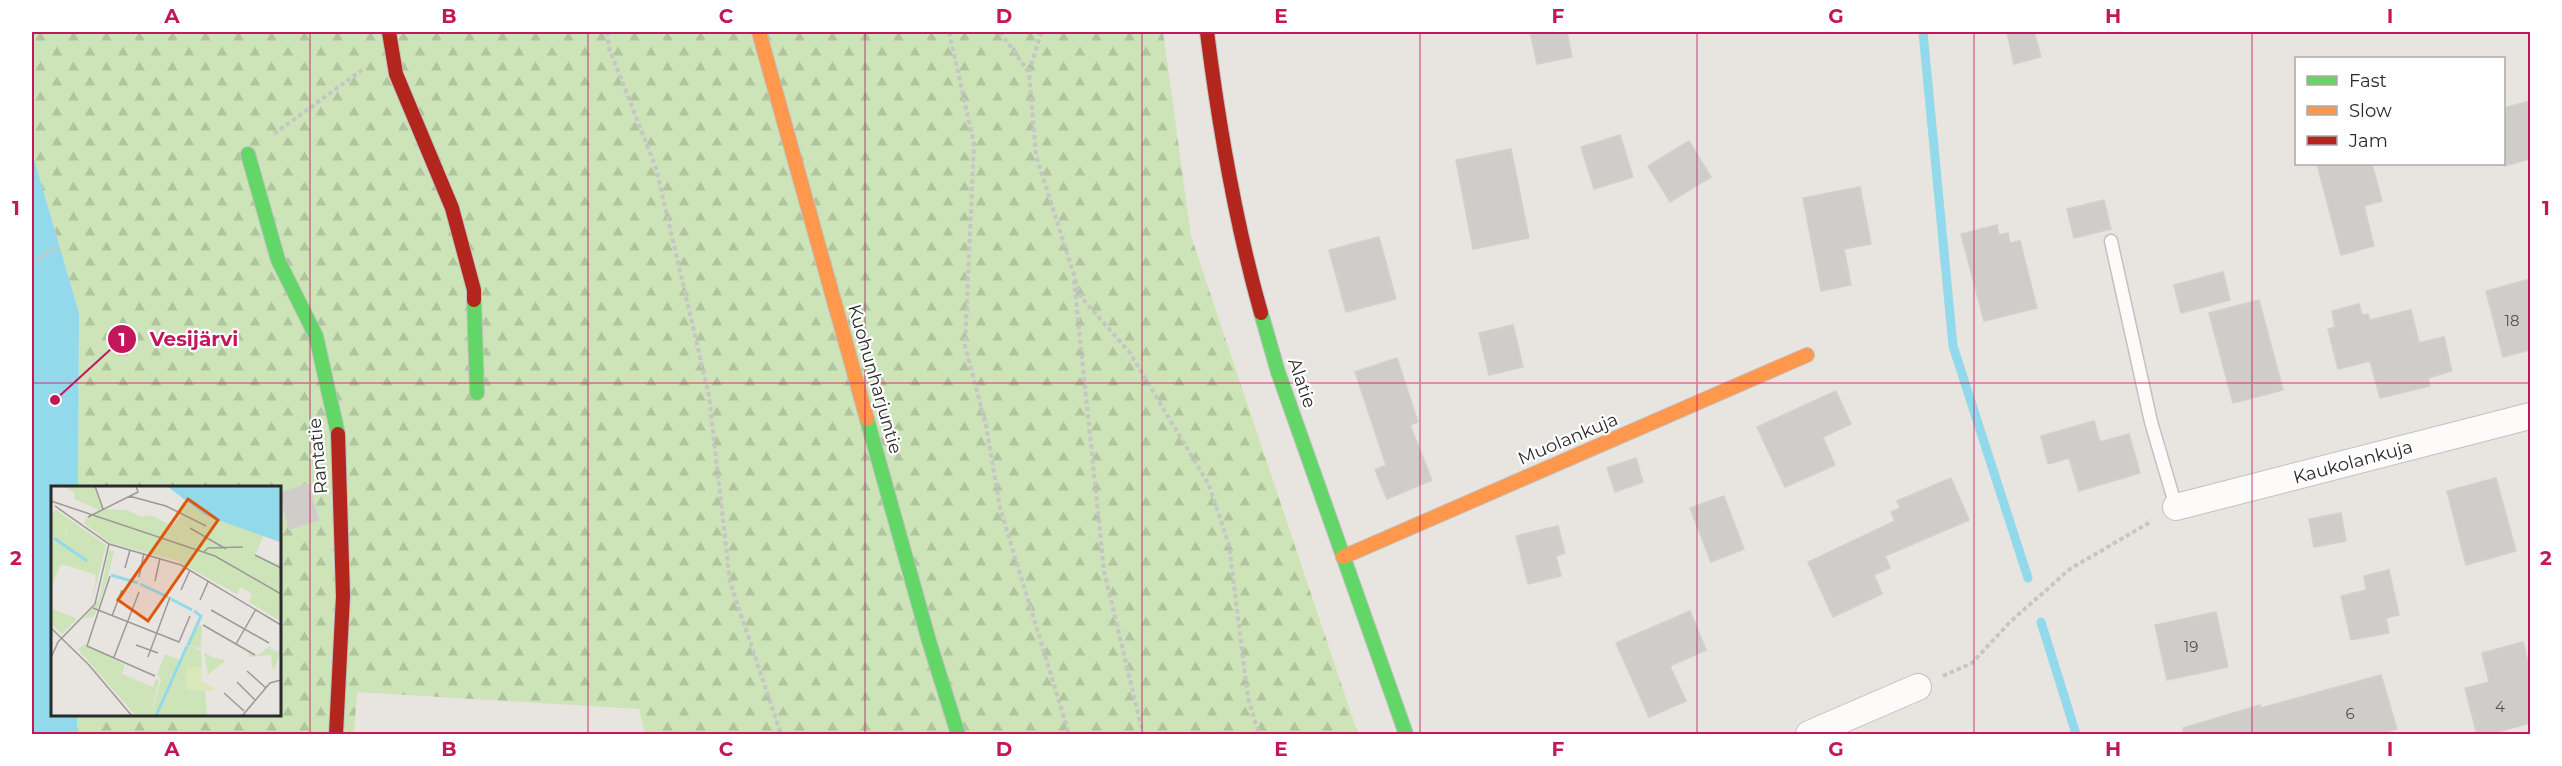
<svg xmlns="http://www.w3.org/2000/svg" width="2562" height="766" viewBox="0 0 2562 766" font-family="Montserrat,sans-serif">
<defs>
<pattern id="forest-firs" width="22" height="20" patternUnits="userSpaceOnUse" patternTransform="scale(1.5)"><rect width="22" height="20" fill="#cde4b8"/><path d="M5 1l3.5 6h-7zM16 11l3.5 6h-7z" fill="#b0c49e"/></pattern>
</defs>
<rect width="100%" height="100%" fill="#e8e4e0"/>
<path fill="url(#forest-firs)" d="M32 32H1163L1191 236 1358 734H645L639 709 357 692 354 734H77V714H279V487H78L79 313 32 152Z"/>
<path fill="#92daeb" d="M32 152 79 313 78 487H52V714H77V734H32Z"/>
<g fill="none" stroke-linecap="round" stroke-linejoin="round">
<path stroke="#92daeb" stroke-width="9" d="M1923 32 1953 346 2028 578
M2041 622 2076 734"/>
</g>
<path fill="#cfccc9" stroke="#d3d0cc" stroke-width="1.5" d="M1530 32H1567L1572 57 1537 64Z
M2007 32H2034L2041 57 2014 64Z
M2530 101V159L2504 166V108Z
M1620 135 1633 177 1594 189 1581 147Z
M1689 141 1711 177 1670 202 1648 166Z
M1511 149 1529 238 1473 249 1456 160Z
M2317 164H2372L2382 201 2364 206 2374 246 2341 255Z
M1860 187 1871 244 1844 249 1851 285 1821 291 1803 198Z
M2104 200 2111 229 2074 238 2067 209Z
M1997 225 1999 235 2008 233 2010 243 2020 241 2037 308 1984 321 1961 234Z
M1379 237 1396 299 1346 312 1329 250Z
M2223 272 2230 300 2181 313 2174 285Z
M2530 279V350L2503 357 2486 291Z
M2259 300 2283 390 2233 403 2209 313Z
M2359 304 2362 315 2368 314 2370 320 2411 310 2419 343 2444 337 2452 371 2428 378 2430 386 2380 398 2370 361 2338 369 2328 329 2335 327 2332 311Z
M1513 325 1523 367 1489 375 1479 333Z
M1397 358 1418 422 1410 425 1432 480 1387 499 1375 470 1386 465 1355 372Z
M1836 391 1851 424 1823 437 1835 465 1785 487 1757 427Z
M2094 421 2100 442 2129 434 2140 473 2079 491 2069 458 2048 464 2041 436Z
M1636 458 1643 482 1615 492 1607 468Z
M1951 478 1969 520 1885 556 1890 568 1874 575 1882 594 1833 617 1808 562 1895 521 1891 512 1900 508 1897 501Z
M2496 478 2516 551 2466 565 2447 491Z
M308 484 319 520 289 529 279 493Z
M1724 496 1744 549 1711 562 1690 508Z
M2341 513 2346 541 2314 547 2309 519Z
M1558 526 1565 553 1556 556 1561 576 1528 584 1516 536Z
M2389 570 2399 615 2386 618 2389 633 2351 640 2341 596 2366 590 2364 576Z
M1690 611 1706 650 1670 666 1686 701 1649 717 1616 643Z
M2216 612 2228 667 2167 680 2155 625Z
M2523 642 2530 670V723L2487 735H2477L2465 688 2489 682 2482 653Z
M2381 675 2397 729 2377 735H2183V728L2260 705 2261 708Z"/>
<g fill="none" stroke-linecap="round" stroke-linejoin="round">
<defs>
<path id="lane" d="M2111 241 2151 422 2176 507"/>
<path id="street" d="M2176 507 2530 416
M1809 734 1918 687"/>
<path id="fast" d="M248 154 278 260 316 336 338 434
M474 300 477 393
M1261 313 1278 372 1406 734
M867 419 929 641 958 734"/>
<path id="slow" d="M759 32 867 419
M1343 557 1807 355"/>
<path id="jam" d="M389 32 396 74 452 208 474 290V300
M1207 32C1219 127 1235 221 1261 313
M336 734 343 596 338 434"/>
</defs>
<use href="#lane" stroke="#c2c1c1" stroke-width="15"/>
<use href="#street" stroke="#c2c1c1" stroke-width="28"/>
<use href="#fast" stroke="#c2c1c1" stroke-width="16"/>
<use href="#slow" stroke="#c2c1c1" stroke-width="16"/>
<use href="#jam" stroke="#c2c1c1" stroke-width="16"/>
<path stroke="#c6c6c5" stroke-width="4" stroke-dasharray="4.5 3" stroke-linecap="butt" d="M607 32 609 48 656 168 709 396 730 582 781 734
M949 32 974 144 965 346 986 425 1000 508 1069 734
M1000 32 1028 71
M1041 32 1029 72 1036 155 1081 297 1130 353 1209 485 1229 545 1248 698 1259 734
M274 134 362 70
M32 263 59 246
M1074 280 1104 571 1143 734
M1943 676 1972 663 2010 622 2070 569 2152 521"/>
<use href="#lane" stroke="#fcfbfa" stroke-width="12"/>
<use href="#street" stroke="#fcfbfa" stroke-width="26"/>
<use href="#fast" stroke="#63d668" stroke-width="14"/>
<use href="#slow" stroke="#ff974d" stroke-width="14"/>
<use href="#jam" stroke="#b3261e" stroke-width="14"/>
</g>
<path fill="none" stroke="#c2185b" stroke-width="1.5" stroke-opacity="0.55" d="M310 32V734M588 32V734M865 32V734M1142 32V734M1420 32V734M1697 32V734M1974 32V734M2252 32V734M32 383H2530"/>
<g text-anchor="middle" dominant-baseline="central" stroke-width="4.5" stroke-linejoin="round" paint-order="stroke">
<g font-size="15" fill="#545352">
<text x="2512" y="320">18</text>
<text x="2191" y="646">19</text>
<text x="2500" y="706">4</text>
<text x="2350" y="713">6</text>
</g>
<g font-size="18" fill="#2a2a2a" stroke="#fff">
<text transform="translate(875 379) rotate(74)">Kuohunharjuntie</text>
<text transform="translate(1302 383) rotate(71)">Alatie</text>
<text transform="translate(1568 439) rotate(-23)">Muolankuja</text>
<text transform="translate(318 456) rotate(-95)">Rantatie</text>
<text transform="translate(2353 462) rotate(-15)">Kaukolankuja</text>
</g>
</g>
<g transform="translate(51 486)">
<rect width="230" height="230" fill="#e8e4e0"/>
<path d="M5 24 55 59 41 116 45 89 24 82 39 52 14 41 15 54 0 56V29ZM58 64 63 65 57 91 47 122 42 131 32 132 48 114ZM0 122 26 133 11 148 0 138ZM34 158 74 179 71 188 102 201 105 193 108 194 100 229H84L27 163ZM219 160 220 164 229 166 224 182 221 183 220 169 198 171 197 166 207 169Z" fill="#cde4b8"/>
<path d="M12 0H44L52 23 76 24 91 31 99 29 122 40 130 30 126 26 133 15 153 29 213 49 204 69 229 79V135L198 116 201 108 190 101 186 108 126 75 59 57 33 37 36 31 48 24 23 13 24 7ZM14 40 39 52 24 82 10 78 0 101V58L17 52ZM145 137 151 140 150 163 136 159ZM136 159 150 165 151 182 136 181 135 203 154 205 156 229 100 230 110 193 106 188 114 168 129 174ZM153 166 163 172 175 174 157 189Z" fill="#cde4b8"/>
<path d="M8 36 17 52 0 58V51L8 44Z" fill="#cde4b8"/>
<path d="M136 181 151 182 150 195 162 201V205L135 203Z" fill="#d9e8b6"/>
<path d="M116 0H229V56L153 29Z" fill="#92daeb"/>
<path fill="none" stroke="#92daeb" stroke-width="3" d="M3 52 36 75M60 89 87 97M89 98 117 111M120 113 141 124M137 159 150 130 143 125M105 230 136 160"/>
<path fill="none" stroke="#9c9a97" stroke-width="1.5" d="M44 0 52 23M78 10 115 20 155 40M0 15 164 70 230 108M4 20 58 58 130 79 230 139M37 31 87 6 85 0M139 42 175 63M153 66 157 62 192 61M204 69 230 82M74 82 79 64M59 90 36 160 104 190M88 91 93 67M104 95 109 72M130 104 139 84M149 114 157 96M42 122 128 156 139 130M160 124 218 157M61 130 71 104M152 139 204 169M0 142 38 179 81 230M185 158 205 123M85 159 107 167M63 171 88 106M97 171 119 111M0 172 7 156 44 118 58 58M196 185 215 202M186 196 204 214M173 207 193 225M191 230 219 197 230 194"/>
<path fill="#de570e" fill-opacity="0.15" stroke="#de570e" stroke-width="3" d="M137 13 167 34 97 135 67 114Z"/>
<rect width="230" height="230" fill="none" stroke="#2a2a2a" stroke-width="3"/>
</g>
<path fill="none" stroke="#c2185b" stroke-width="2" d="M55 400L122 339"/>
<g fill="#c2185b" stroke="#fff" stroke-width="2">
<circle cx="55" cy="400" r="6"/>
<circle cx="122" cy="339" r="15"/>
</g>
<g font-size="18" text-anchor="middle" font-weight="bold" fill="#fff">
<text x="122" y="346">1</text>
</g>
<g font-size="20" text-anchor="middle" font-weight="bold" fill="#c2185b" stroke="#fff" stroke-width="4.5" stroke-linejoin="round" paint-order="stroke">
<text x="194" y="346">Vesijärvi</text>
</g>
<rect width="2562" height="766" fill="none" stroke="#ffffff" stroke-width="66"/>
<rect x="2295" y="57" width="210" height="108" fill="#ffffff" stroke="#aaaaaa" stroke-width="1.5"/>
<rect x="2307" y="76" width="30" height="9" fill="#63d668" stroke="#aaaaaa" stroke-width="1.5"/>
<text x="2349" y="87" font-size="18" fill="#2a2a2a">Fast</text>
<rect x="2307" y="106" width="30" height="9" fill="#ff974d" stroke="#aaaaaa" stroke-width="1.5"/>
<text x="2349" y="117" font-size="18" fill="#2a2a2a">Slow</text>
<rect x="2307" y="136" width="30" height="9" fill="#b3261e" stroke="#aaaaaa" stroke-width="1.5"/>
<text x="2349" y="147" font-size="18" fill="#2a2a2a">Jam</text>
<rect x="33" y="33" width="2496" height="700" fill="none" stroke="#c2185b" stroke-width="2"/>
<g font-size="20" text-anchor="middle" font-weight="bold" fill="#c2185b">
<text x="172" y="23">A</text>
<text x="449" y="23">B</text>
<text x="726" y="23">C</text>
<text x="1004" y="23">D</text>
<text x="1281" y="23">E</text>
<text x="1558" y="23">F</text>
<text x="1836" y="23">G</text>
<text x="2113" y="23">H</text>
<text x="2390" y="23">I</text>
<text x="16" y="215">1</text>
<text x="2546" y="215">1</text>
<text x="16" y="565">2</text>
<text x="2546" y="565">2</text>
<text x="172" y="756">A</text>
<text x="449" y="756">B</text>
<text x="726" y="756">C</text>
<text x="1004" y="756">D</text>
<text x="1281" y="756">E</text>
<text x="1558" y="756">F</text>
<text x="1836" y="756">G</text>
<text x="2113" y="756">H</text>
<text x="2390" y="756">I</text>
</g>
</svg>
